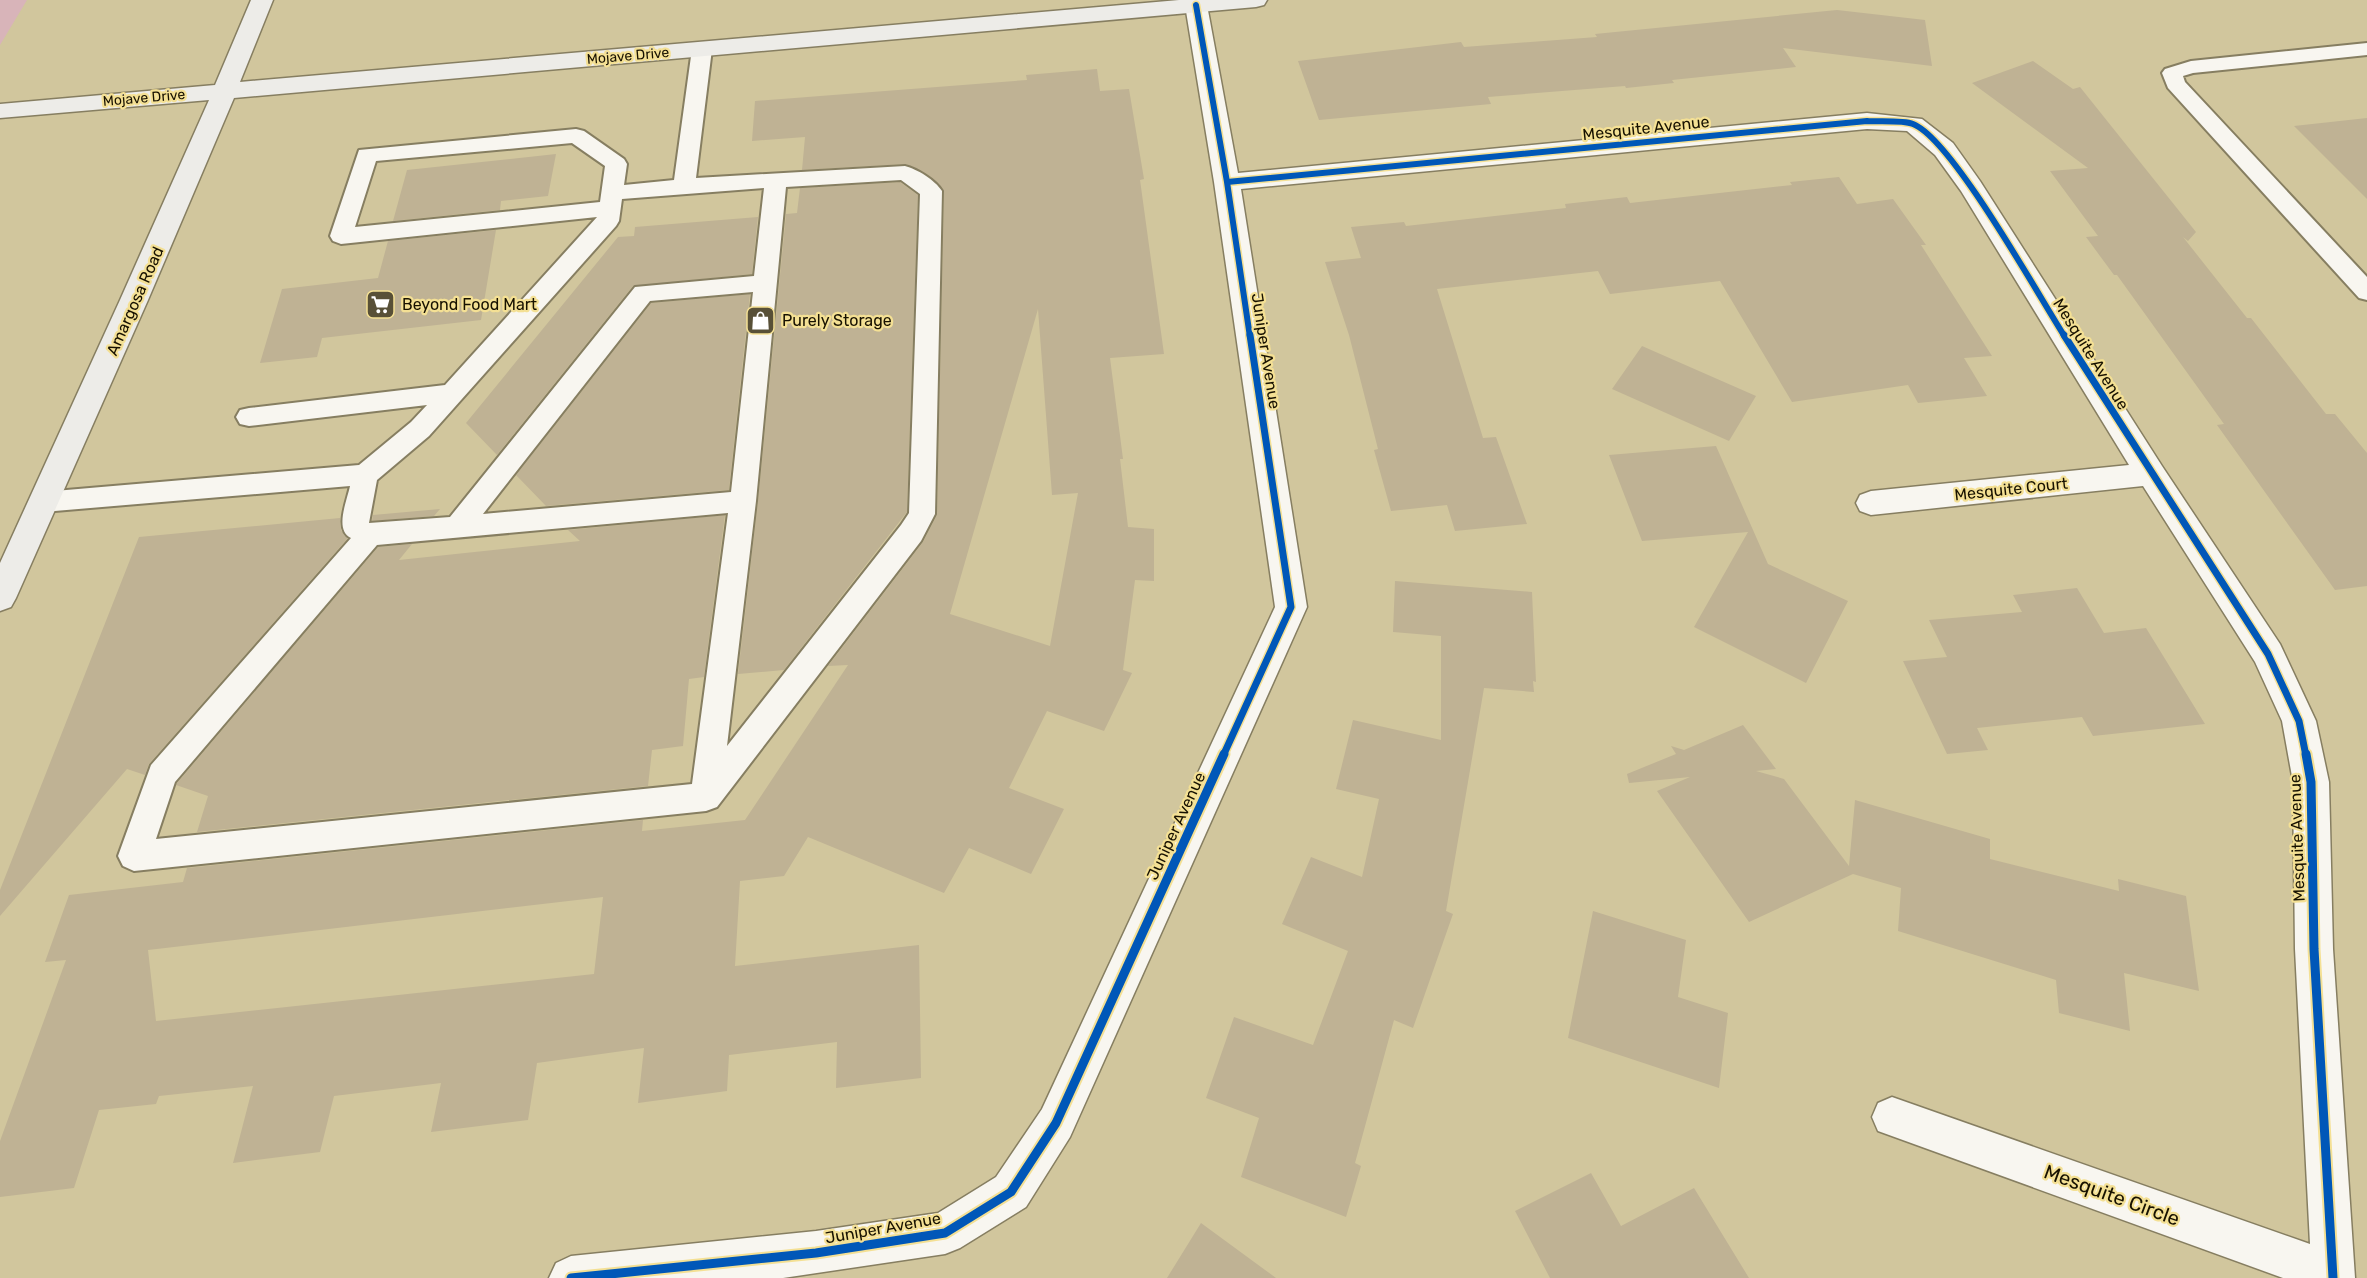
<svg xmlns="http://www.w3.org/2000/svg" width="2367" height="1278" viewBox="0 0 2367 1278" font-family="Rubik,sans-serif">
<rect width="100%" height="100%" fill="#d1c69d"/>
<path fill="#d8b4b9" d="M0 0H27L0 45Z"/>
<path fill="#bfb294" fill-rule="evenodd" d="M1837 10 1925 20 1932 66 1783 48 1796 67 1672 80 1674 83 1626 88 1625 86 1488 97 1491 104 1319 120 1298 61 1461 42 1464 47 1597 37 1595 34Z
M2033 61 2073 89 2080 87 2196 232 2188 241 2183 237 2247 318H2251L2326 414H2335L2367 453V586L2335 590 2217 425 2224 424 2117 275H2114L2086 237 2098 236 2050 171 2088 168 1972 83Z
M1097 69 1100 91 1129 89 1144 179 1140 180 1164 354 1110 358 1123 459H1120L1128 527 1154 529V581L1135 580 1123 670 1132 673 1104 731 1047 711 1009 788 1064 809 1031 874 969 848 944 893 808 837 784 876 740 881 735 966 919 945 921 1078 836 1088 837 1042 729 1055 727 1091 638 1103 644 1048 537 1063 528 1120 431 1132 441 1083 334 1096 320 1152 233 1163 253 1086 159 1096 156 1104 99 1110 74 1188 0 1197V1141L66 960 45 962 69 895 183 882 187 868 643 820 642 831 745 820 848 665 828 666 923 542 937 515 944 191 927 174 906 164 802 170 805 137 752 141 755 101 1027 80 1026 75ZM1038 309 1052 495 1078 493 1050 646 950 614ZM603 897 594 974 156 1021 148 950Z
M2367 118V199L2294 126Z
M556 154 548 196 501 201 500 210 393 221 407 170Z
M1839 177 1857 204 1893 199 1926 245H1921L1992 356 1964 358 1987 396 1918 403 1908 385 1792 402 1720 281 1610 294 1598 271 1437 289 1483 438 1496 437 1527 524 1455 531 1447 505 1391 511 1374 450 1378 449 1349 335 1325 262 1361 258 1351 227 1404 222 1406 226 1566 208 1565 204 1627 197 1630 203 1792 185 1790 182Z
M900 182 918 195 907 512 784 670 738 674 758 501 786 214 797 213 800 188Z
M758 217 752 274 633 286 497 455 466 423 618 237 634 236 635 227Z
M496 230 481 320 322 338 317 357 260 363 282 289 378 278 388 241Z
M750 294 729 490 546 506 516 475 651 303Z
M1642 346 1756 396 1729 441 1612 389Z
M1716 446 1768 564 1848 601 1806 683 1694 627 1748 532 1642 541 1609 455Z
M440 509 434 516 372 521 373 515Z
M725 515 704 677 689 679 683 746 652 750 648 786 197 832 208 796 176 785 177 783 378 547 412 544 399 560 580 541 568 530Z
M340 518 341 530 348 538 149 764 145 775 127 769 0 916V890L139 537Z
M1395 581 1532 592 1536 682 1533 681 1534 692 1484 688 1446 911 1453 914 1413 1028 1394 1020 1355 1163 1361 1166 1346 1217 1241 1177 1259 1118 1206 1098 1234 1017 1313 1045 1348 951 1282 924 1311 857 1362 877 1379 799 1336 789 1353 720 1441 740V636L1393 632Z
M2077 588 2104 633 2146 628 2205 724 2093 736 2082 717 1977 728 1988 750 1947 754 1903 661 1947 657 1929 620 2022 612 2013 595Z
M1743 725 1776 769 1756 771 1784 779 1849 866 1855 800 1990 839V859L2119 891 2118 879 2186 896 2199 991 2124 973 2130 1031 2059 1013 2056 980 1898 931 1901 888 1853 874 1749 922 1657 791 1690 777 1629 783 1627 774 1676 754 1671 746 1684 750Z
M1593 911 1686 940 1678 997 1728 1013 1719 1088 1568 1038Z
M1591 1173 1621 1226 1694 1188 1749 1278H1550L1515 1211Z
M1201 1223 1276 1278H1167Z"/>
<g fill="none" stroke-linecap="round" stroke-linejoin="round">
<defs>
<path id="lane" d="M702 43 709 45 712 49 696 178 905 166C917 169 935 180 942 191L935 514 921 541 717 807 706 811 134 871 123 866 118 856 151 765 351 538C334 530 347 501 350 486L43 512 34 509 30 502 34 495 43 492 359 465 411 422 427 405 249 426 240 424 236 417 240 410 249 408 445 385 597 217 341 244 333 241 330 236 359 150 576 129 584 131 624 159 627 164 624 185 674 180 692 49 695 45ZM572 143 605 166 600 202 355 227 376 161ZM901 180 920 194 909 513 901 525 727 746 756 501 786 187ZM764 188 754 276 635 287 450 517 369 523 377 480 429 436 616 226 619 221 622 199ZM753 292 731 492 483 514 650 301ZM728 513 692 784 156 839 175 782 377 545Z
M2367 43V55L2193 73 2183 76 2185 82 2367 277V300L2359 298 2168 88 2162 73 2165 69 2191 61Z"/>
<path id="street" d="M1188 0H1203L1207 5 1238 173 1867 113 1922 119 1953 143 1980 181 2162 466 2280 644 2316 721 2329 782 2333 949 2355 1278H2283L1878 1131 1872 1117 1878 1103 1892 1097 2310 1244 2295 949 2293 782 2282 721 2255 662 2143 486 1871 515 1860 511 1856 503 1860 495 1871 491 2129 465 1961 191 1935 155 1907 131 1867 129 1241 189 1307 607 1070 1137 1026 1207 960 1248 945 1254 783 1278H549L556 1263 571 1256 816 1231 938 1213 996 1177 1042 1109 1275 607 1214 182 1185 5Z"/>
<path id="secondary" d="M251 0H273L240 82 1179 0H1267L1264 5 1256 7 234 98 148 300 16 598 11 607 0 611V563L120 300 209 100 0 118V104L215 85Z"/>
</defs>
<use href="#lane" stroke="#867e61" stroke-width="4"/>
<use href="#street" stroke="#867e61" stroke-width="3"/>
<use href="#secondary" stroke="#867e61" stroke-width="3"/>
<use href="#lane" fill="#f8f6f0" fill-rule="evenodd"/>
<use href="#street" fill="#f8f6f0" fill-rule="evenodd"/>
<use href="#secondary" fill="#edece8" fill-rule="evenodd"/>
<defs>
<path id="cycleway-far2" d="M1196 5 1227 182 1250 337
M1227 182 1867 121C1879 122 1903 120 1913 124 1952 139 2038 295 2065 337"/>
<path id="cycleway-far1" d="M2064 335 2268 654 2299 721 2306 756
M1223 756 1291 607 1250 335"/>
<path id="cycleway" d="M2306 754 2311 782 2314 949 2333 1278
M571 1278 816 1253 945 1233 1011 1192 1056 1123 1224 754"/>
</defs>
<use href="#cycleway-far2" stroke="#f4e094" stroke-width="9"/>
<use href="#cycleway-far1" stroke="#f4e094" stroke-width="10"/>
<use href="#cycleway" stroke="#f4e094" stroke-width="13"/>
<use href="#cycleway-far2" stroke="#0057b8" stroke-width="6"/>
<use href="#cycleway-far1" stroke="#0057b8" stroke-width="7"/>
<use href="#cycleway" stroke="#0057b8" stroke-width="9"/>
</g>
<defs>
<symbol id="supermarket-square" viewBox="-11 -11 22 22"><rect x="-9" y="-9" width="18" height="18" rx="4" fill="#585037" stroke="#f4e094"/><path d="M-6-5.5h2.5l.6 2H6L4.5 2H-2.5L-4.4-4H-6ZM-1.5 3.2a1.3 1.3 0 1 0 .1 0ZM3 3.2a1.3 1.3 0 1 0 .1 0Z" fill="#fff"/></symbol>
<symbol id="shop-square" viewBox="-11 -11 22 22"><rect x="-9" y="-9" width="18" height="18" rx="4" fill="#585037" stroke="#f4e094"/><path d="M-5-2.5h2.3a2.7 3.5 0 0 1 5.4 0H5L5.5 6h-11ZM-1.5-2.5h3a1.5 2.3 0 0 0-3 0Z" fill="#fff"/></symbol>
</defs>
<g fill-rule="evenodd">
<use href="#supermarket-square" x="364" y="288" width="33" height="33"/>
<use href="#shop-square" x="744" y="304" width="33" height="33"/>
</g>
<g text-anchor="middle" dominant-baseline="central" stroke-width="4.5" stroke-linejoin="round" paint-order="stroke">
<g font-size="14" fill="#171100" stroke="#f4e094">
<text transform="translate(628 56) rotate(-5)">Mojave Drive</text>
<text transform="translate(144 98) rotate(-5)">Mojave Drive</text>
</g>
<g font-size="16" fill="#171100" stroke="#f4e094">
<text transform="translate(1646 128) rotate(-6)">Mesquite Avenue</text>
<text transform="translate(135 301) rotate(-66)">Amargosa Road</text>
<text transform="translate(1266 351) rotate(81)">Juniper Avenue</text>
<text transform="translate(2091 354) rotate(58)">Mesquite Avenue</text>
<text transform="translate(2011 489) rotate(-6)">Mesquite Court</text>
<text transform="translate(1176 826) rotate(-65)">Juniper Avenue</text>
<text transform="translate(2297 838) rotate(-92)">Mesquite Avenue</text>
<text transform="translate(883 1228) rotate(-10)">Juniper Avenue</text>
</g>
<g font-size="16" fill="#171100" stroke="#f4e094" text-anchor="start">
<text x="402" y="304">Beyond Food Mart</text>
<text x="782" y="320">Purely Storage</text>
</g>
<g font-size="20" fill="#171100" stroke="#f4e094">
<text transform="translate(2112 1195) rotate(20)">Mesquite Circle</text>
</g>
</g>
</svg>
